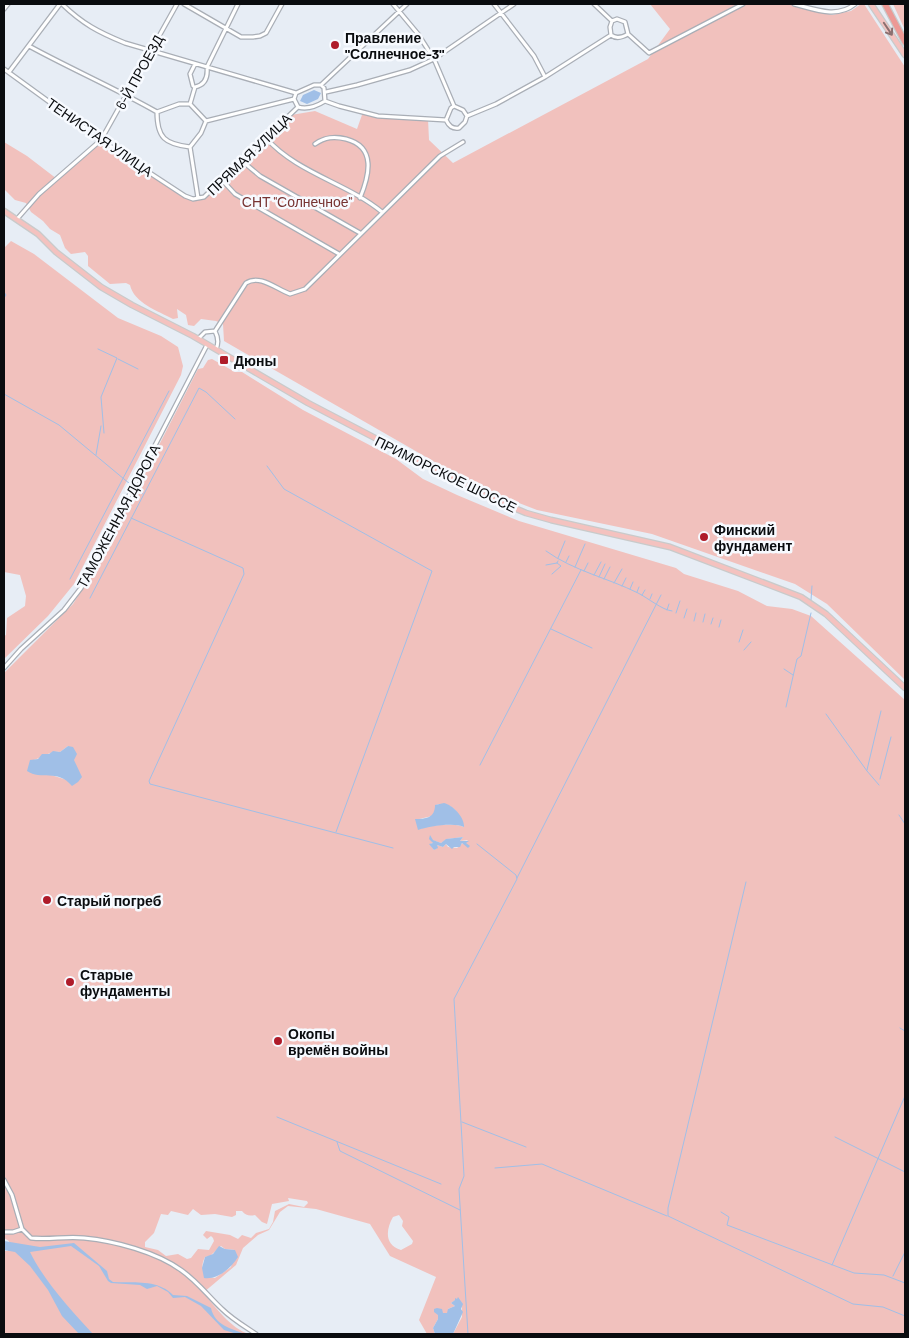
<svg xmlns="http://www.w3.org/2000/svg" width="909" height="1338" viewBox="0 0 909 1338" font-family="Barlow,sans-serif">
<rect width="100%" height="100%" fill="#e7edf5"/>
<path fill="#f1c1bd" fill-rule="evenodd" d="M650 4H790L832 15 851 11 861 4H864L905 67V680L827 604 795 584 652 534 537 510 480 488 224 341 223 324 216 321 201 319 194 326 188 325 186 315 177 309 178 318 173 319C158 311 134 303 130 285L126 283 110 284 88 266V256L85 252 71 254 65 248 60 235 50 229 43 221 31 212 26 203 15 200 4 189V142L27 156 57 179 99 142H104L185 196 196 201 204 197 291 115 315 111 357 129 363 112 378 116 428 119 429 140 453 163 648 59 670 29Z
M893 4H905V30Z
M11 241 34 254 118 318 161 336 178 347 183 366 181 375 74 584 48 616 4 659V636L6 635 7 618 25 606 26 596 20 575 4 572V248Z
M212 359 235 372H242L303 410 396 459 423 479 457 495 519 521 676 568 684 574 738 591 767 606 792 609 811 616 905 700V1334H453L462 1317V1303L457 1299 451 1303 455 1306 448 1309V1313L438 1315V1319L433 1328 435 1334H427L419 1320 436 1277 390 1256 370 1224 316 1209 288 1206 280 1212 269 1230 258 1235 243 1248 236 1265 203 1293C217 1308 230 1328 249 1334H4V1251H8L9 1241 4 1238V673L73 604 97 566 198 369 203 368 208 360ZM68 746 76 768 67 780 51 775H44L30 761C41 759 50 750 60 752ZM439 804C453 803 460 814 464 827 456 823 428 825 420 829L419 819 432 816 435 811 436 805ZM430 835 432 840 441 843 447 839 463 837 460 841 468 840 465 843 469 847 463 843 457 848 448 847 446 844 443 847 437 845V848L434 850 430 844 433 843ZM288 1198 307 1201 308 1203 304 1207 289 1204 275 1211 273 1222 269 1229 256 1233 251 1238 242 1235 238 1239 230 1235 206 1231 203 1235 207 1239 211 1236 213 1238 214 1241 209 1250 198 1249 191 1258 187 1259 178 1254 166 1256 158 1250 145 1247V1242L154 1233 161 1214 168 1215 171 1211 188 1215 193 1209 201 1215 215 1214 232 1217 236 1215V1211H242C246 1216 250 1216 255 1215L262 1222 267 1224 272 1204 289 1201ZM399 1215 403 1221 402 1226 413 1241 412 1244 401 1250C384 1245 386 1229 393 1217ZM221 1246 225 1249 235 1250 231 1267 215 1278 206 1277C202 1269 201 1265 205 1257L210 1256Z"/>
<path fill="#a0bfe7" d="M314 90 321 93 318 99 307 104 300 101 303 95Z
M68 746 73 747 77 754 74 760 82 777 78 782 72 786C57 768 41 781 27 771L30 760 38 759 42 754H49L53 751 60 752Z
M444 803C453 805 465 818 464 827 455 822 428 826 418 830L415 819C426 819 435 818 435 805Z
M430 835 433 840 441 843 446 839 463 837 460 841H469L466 843 470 846 468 848 462 843 460 847H454L452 849 446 844 443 847 437 845 438 848 434 850 429 844 433 843 429 839Z
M4 1241 40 1247 74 1243 107 1271 109 1279 113 1282C133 1283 158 1279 173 1295L187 1296 211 1308C215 1326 231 1328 245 1334H237L224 1330 201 1306 185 1297 173 1298 168 1292 157 1286 147 1289 140 1285 111 1283 108 1281 99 1266 71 1246 30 1252C44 1281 71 1310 93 1334H79L62 1316 48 1290 30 1266 15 1252 4 1250Z
M219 1246 225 1249 235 1250 238 1257C230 1270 216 1280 204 1278L202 1268 205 1257 213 1254Z
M458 1297 463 1304 461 1309 463 1312 453 1334H435L433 1328 438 1319V1315L434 1312V1309L437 1308 442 1309 443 1313H447L448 1309 455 1306 451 1303 455 1300V1298L457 1299Z"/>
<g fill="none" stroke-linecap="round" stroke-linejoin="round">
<path stroke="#a0bfe7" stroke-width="1" d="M4 292 6 295 4 298
M98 349 117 358 101 397 104 433
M118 359 138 369
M4 394 59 425 130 484
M96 455 101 426
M267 466 284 489 432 571 336 832
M135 488 143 494
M131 518 243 568 244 574 149 781 150 784 393 848
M546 551C574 571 608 578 638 593 648 598 662 610 672 611
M558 558 565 541
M566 562 569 556
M546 565 557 563 558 561
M575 567 585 544
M584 571 588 563
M552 574 561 566 557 563
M594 575 601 562
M599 577 605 564
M70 579 169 391
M604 579 610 567
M614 583 622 569
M622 586 626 578
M630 589 633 582
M637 592 639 587
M642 595 645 590
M90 598 199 388 206 392 235 419
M650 599 652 594
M811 600 812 586
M667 610 669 604
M676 613 680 601
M684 618 687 609
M694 621 696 613
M703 622 705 614
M711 624 713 618
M719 627 721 620
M551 629 592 648
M739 642 743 630
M744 650 751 642
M784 669 793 675
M786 707 797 659 801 656 811 613
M826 714 867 771 879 785
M480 765 581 570
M867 770 881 711
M880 779 891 737
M899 815 905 824
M517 878 661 595
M746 882 668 1208V1216L853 1304 883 1307 905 1316
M900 1028 905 1031
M277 1117 441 1184
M462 1122 526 1147
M835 1137 905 1172
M337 1142 340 1151 460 1210
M495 1168 542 1164 667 1216
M721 1212 729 1217 727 1225 854 1273 884 1275 905 1283
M832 1265 905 1096
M893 1276 905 1252
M468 1334 459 1189 464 1176 454 999 517 879 516 875 477 844"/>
<defs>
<path id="street" d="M62 4C83 24 98 32 125 43L296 93
M184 4 241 37H253L260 36 266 33 282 4
M393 4 418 34 434 59 454 106
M494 4 534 56 545 77
M594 4 612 21
M794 4C814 9 837 19 855 4
M4 9 8 4
M617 19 625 22 628 34C623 37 616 39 611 35L610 27 612 21Z
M628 34 649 53 743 4
M29 46C71 69 115 88 157 112
M4 69 121 154 185 196 193 199 204 197 298 107
M9 72 60 4
M314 85H321L324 88 325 101C317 106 308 110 298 107L294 99 296 93Z
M321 85 407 4
M195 87C205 85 208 77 207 67L238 4
M326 92 357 85 410 70 434 59 514 4
M325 101 339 106 378 116 446 120
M179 104H190L206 121 201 133 190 147C165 144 157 138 157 112Z
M190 104 195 87 193 86 190 74 195 64
M454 106 463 110 467 116 465 122 459 128C452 129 449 126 446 120L451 108Z
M467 116 496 104 545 77 611 35
M206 121 294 99
M266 138C297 173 347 183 382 212
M315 144C325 137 334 136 346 139 377 147 369 176 360 198
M190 147 198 198
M242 161 260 176 360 233
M222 180 235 194 339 254
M17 219 39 194 101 140 177 4
M215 331 246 283C260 274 276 289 290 294L305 289 440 156 463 142
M215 331C218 337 219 343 216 349
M198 339 205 332 215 331
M4 668 21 649 64 610 81 588 207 345
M4 1180 12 1195 22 1229 31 1238C49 1240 66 1236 84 1238 115 1241 156 1252 181 1270 197 1281 208 1296 222 1309 232 1319 244 1326 256 1334
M4 1232H13L22 1229"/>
<path id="primary" d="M871 4 905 55
M4 211 38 234 56 252 101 287 132 305 193 336 308 403 488 497 526 513 551 520 670 547 801 597 826 614 905 688"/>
<path id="highway" d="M885 4 905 42"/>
</defs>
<use href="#street" stroke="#a9aeb6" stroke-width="5.5"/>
<use href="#primary" stroke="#c9caca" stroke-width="7"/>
<use href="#highway" stroke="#c9caca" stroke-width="8"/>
<use href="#street" stroke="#fff" stroke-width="3"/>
<use href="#primary" stroke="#f4c2bf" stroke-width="4.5"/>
<use href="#highway" stroke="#ec9995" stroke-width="5.5"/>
</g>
<defs><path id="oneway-shaft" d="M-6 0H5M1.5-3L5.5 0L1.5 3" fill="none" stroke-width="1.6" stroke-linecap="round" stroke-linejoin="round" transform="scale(1.25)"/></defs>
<use stroke="#8b7070" href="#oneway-shaft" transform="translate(888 29) rotate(56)"/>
<g fill="#af1c2a" stroke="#f7faff" stroke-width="2">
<circle cx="335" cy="45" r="5"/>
<rect x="219" y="355" width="10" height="10" rx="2.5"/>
<circle cx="704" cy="537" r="5"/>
<circle cx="47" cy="900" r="5"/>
<circle cx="70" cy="982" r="5"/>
<circle cx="278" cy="1041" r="5"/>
</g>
<g text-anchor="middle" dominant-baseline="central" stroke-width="5" stroke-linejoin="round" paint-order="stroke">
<g font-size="14" font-weight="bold" fill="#0a0c0f" stroke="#f7faff" text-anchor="start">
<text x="345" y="37">Правление<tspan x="345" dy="16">"Солнечное-3"</tspan></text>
<text x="234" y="360">Дюны</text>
<text x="714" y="529">Финский<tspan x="714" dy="16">фундамент</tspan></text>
<text x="57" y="900">Старый погреб</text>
<text x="80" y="974">Старые<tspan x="80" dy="16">фундаменты</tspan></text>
<text x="288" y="1033">Окопы<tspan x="288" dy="16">времён войны</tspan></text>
</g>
<g font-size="14" fill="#0a0c0f" stroke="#f7faff">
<text transform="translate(139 72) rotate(-61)">6-Й ПРОЕЗД</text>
<text transform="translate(100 137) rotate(35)">ТЕНИСТАЯ УЛИЦА</text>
<text transform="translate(249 154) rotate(-44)">ПРЯМАЯ УЛИЦА</text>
<text transform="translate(446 474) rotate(26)">ПРИМОРСКОЕ ШОССЕ</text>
<text transform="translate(118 516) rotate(-62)">ТАМОЖЕННАЯ ДОРОГА</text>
</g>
<g font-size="14" fill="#773332" stroke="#f7faff">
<text x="297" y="201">СНТ "Солнечное"</text>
</g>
</g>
<rect width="909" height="1338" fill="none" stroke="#0a0c0f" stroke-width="10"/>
</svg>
